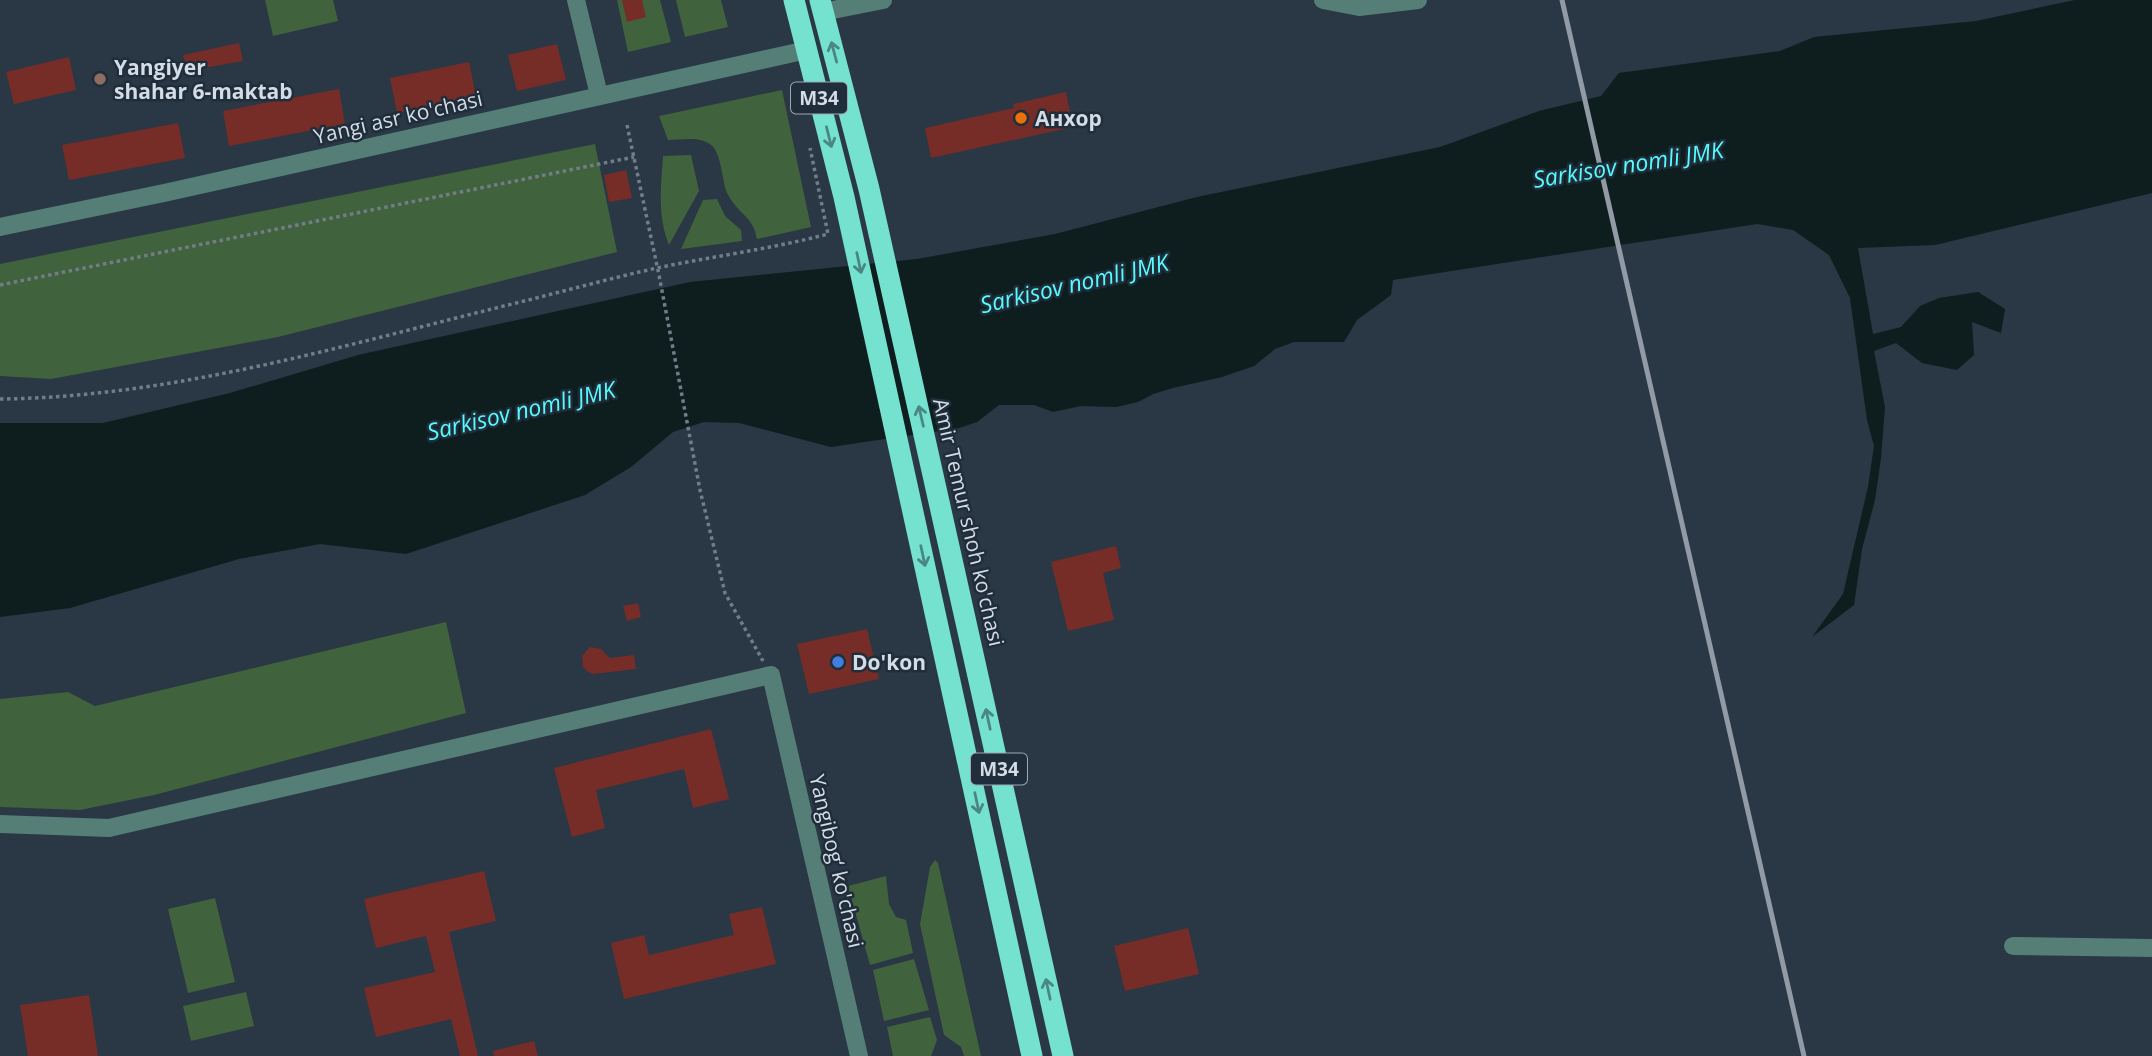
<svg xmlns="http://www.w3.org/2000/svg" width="2152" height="1056" viewBox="0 0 2152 1056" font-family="'Open Sans',sans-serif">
<rect width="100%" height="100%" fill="#2a3744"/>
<path fill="#40623d" d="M265 0H333L338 21 273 36Z
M617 0H660L671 42 628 52Z
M676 0H721L728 27 685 37Z
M782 90 811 227 757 239C753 216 739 215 728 195 722 183 722 159 714 148 704 135 682 140 668 140L659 116Z
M595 144 617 252 278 337 51 379 0 376V264Z
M691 155 699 191 669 245C657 215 661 187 663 156Z
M717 199 725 216 741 230 742 241 681 249 703 200Z
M446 622 466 713 154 795 80 810 0 807V699L68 692 95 706Z
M935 860 938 863 981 1056H964L961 1047 944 1035 920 924 930 867Z
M886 876 889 904 896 917 906 920 913 953 870 965 848 886Z
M215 898 235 982 188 993 168 909Z
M914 959 929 1010 884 1021 873 970Z
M246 992 254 1026 191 1041 183 1006Z
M930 1017 937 1040 931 1056H893L887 1027Z"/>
<path fill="#0e1d1d" d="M2075 0H2152V193L1935 245 1858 248 1873 334 1901 327 1920 306 1939 298 1978 292 2005 309 2001 333 1972 322 1974 355 1957 370 1922 363 1896 343 1874 351 1885 407 1881 458 1875 500 1862 549 1854 605 1812 637 1843 594 1868 487 1874 446 1867 420 1850 298 1829 255 1793 230 1757 224 1393 280 1391 295 1357 320 1344 342H1294L1275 349 1254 366 1222 377 1173 388 1153 394 1138 402 1116 407 1081 406 1053 412 1034 405H999L977 422 959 428 831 447 739 423 704 422 673 432 631 467 585 495 406 554 320 544 239 559 70 608 0 617V423H103L230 393 358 355 690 282 917 259 1055 234 1197 197 1440 147 1539 111 1601 96 1619 73 1780 51 1814 37 1976 21Z"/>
<path fill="#762d27" d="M622 0H642L646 17 627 22Z
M239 43 243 61 187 71 183 55Z
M557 44 566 80 517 91 508 55Z
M69 57 76 90 14 104 6 72Z
M469 62 476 96 397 113 390 78Z
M339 89 345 124 229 146 223 111Z
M1066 92 1073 127 931 158 925 128 1014 108 1013 104Z
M178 123 185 158 69 180 62 145Z
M626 170 632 198 609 202 604 175Z
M1116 546 1121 568 1103 573 1114 620 1068 631 1051 562Z
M638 603 641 617 627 621 623 606Z
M867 629 879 679 809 694 797 644Z
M590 647 601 649 610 658 634 655 636 669 593 674 587 671 583 667 582 656Z
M711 729 729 799 693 808 684 769 596 790 605 828 572 837 554 768Z
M484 871 496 921 449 932 478 1056H460L451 1019 376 1037 364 988 435 972 426 936 376 948 364 899Z
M762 907 776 964 624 999 611 943 644 935 649 955 734 935 729 914Z
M1188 928 1199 974 1125 991 1114 946Z
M89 995 98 1056H28L20 1005Z
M534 1041 538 1056H494L493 1051Z"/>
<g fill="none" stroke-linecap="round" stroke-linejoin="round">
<path stroke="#727d89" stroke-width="3.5" stroke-dasharray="3.5 3.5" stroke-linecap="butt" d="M627 125 659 275 700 490 725 593 763 661
M0 285 634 157
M0 399C173 397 341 346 508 305 558 293 607 279 657 268 714 256 771 249 828 234L810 148"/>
<path stroke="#557e76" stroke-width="18" d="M576 0 599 95
M1323 0 1359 7 1418 0
M823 12 883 0
M0 227 164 193 807 50
M0 824 109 828 771 675 859 1056
M2013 946 2152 948"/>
<path stroke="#75e1cf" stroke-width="21" d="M794 0 844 197 1032 1056
M820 0 869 189 1063 1056"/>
<path stroke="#919ba5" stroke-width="5" d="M1562 0 1804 1056"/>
</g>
<defs><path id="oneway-shaft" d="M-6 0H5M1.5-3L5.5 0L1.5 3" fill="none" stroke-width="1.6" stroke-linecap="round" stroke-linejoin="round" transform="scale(1.75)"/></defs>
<g stroke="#4a8784">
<use href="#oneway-shaft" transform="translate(834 52) rotate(-105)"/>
<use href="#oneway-shaft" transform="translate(829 137) rotate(76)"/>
<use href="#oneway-shaft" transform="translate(859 263) rotate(78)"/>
<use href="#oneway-shaft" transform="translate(921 416) rotate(-103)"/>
<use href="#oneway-shaft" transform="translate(923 556) rotate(78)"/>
<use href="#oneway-shaft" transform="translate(988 719) rotate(-102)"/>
<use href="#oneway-shaft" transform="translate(977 803) rotate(78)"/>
<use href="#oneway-shaft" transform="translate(1048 989) rotate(-102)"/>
</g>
<circle fill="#8d6e63" stroke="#202d3a" stroke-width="2.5" cx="100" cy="79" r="7"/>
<circle fill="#e8710a" stroke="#202d3a" stroke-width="2.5" cx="1021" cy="118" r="7"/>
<circle fill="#3f7fe0" stroke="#202d3a" stroke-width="2.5" cx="838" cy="662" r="7"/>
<g text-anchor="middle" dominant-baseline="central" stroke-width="5" stroke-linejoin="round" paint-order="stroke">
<g fill="#202d3a" stroke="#9ea8b2" stroke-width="2">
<rect x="791" y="82.5" width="56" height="31" rx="5"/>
<rect x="971" y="753.5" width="56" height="31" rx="5"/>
</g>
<g font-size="19" font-weight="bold" fill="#d4dce5">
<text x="819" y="98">M34</text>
<text x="999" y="769">M34</text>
</g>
<g font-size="21" font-weight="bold" fill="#d4dce5" stroke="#202d3a" text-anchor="start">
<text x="114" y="67">Yangiyer<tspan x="114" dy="24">shahar 6-maktab</tspan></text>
<text x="1035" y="118">Анхор</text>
<text x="852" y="662">Do'kon</text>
</g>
<g font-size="21" fill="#d4dce5" stroke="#202d3a">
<text transform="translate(398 117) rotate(-13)">Yangi asr ko'chasi</text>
<text transform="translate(969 522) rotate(77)">Amir Temur shoh ko'chasi</text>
<text transform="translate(837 861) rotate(77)">Yangibog‘ ko'chasi</text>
</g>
<g font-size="23" font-style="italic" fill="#56fbfe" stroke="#202d3a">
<text transform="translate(1628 164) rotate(-9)">Sarkisov nomli JMK</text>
<text transform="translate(1074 283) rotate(-13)">Sarkisov nomli JMK</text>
<text transform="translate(521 410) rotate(-13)">Sarkisov nomli JMK</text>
</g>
</g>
</svg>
